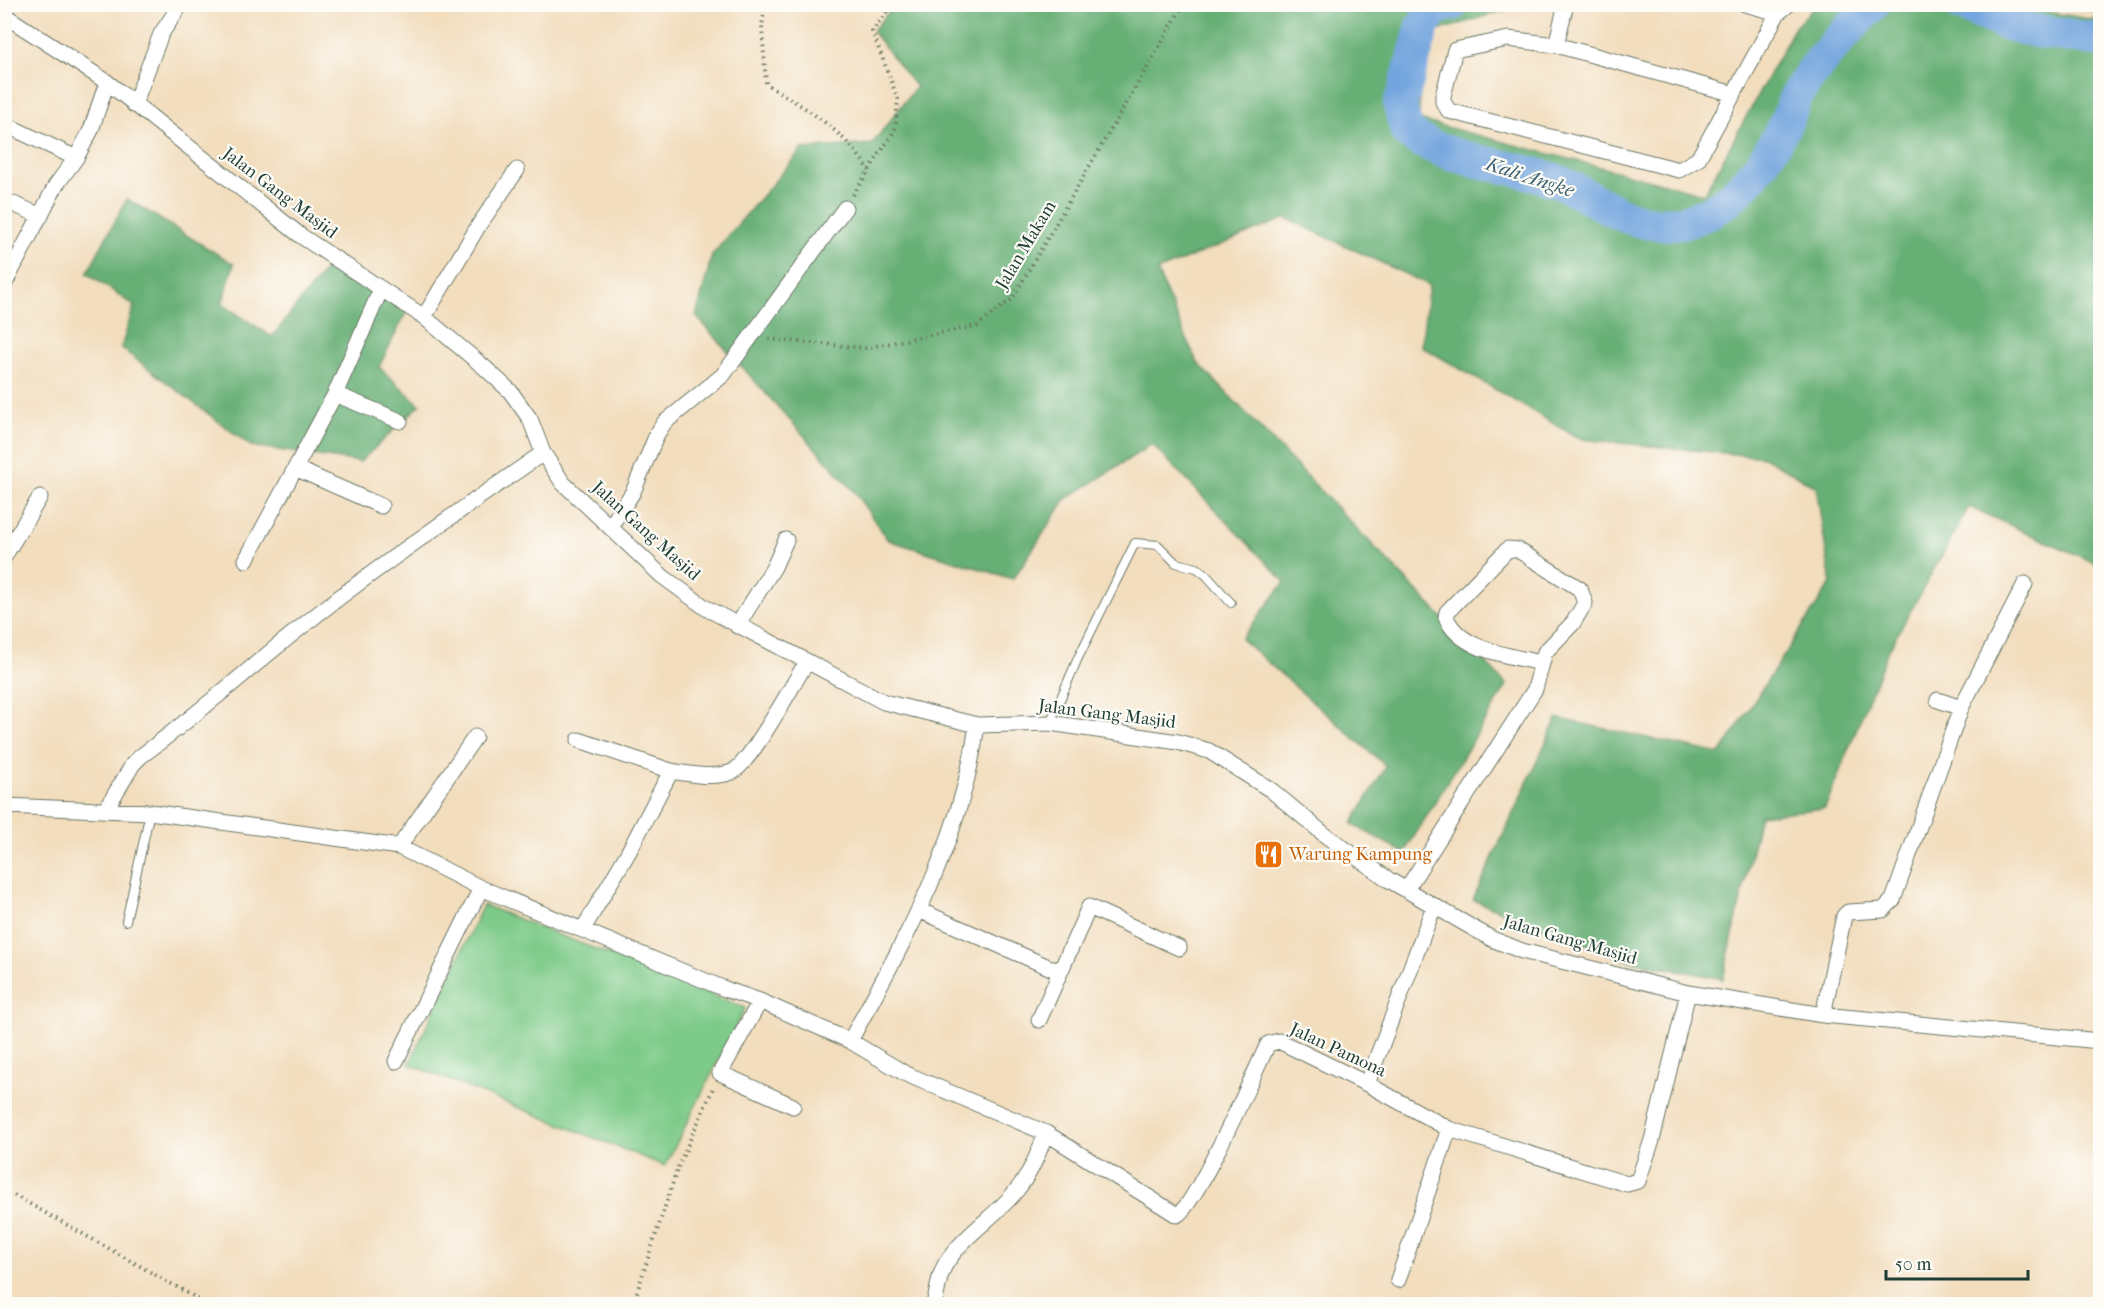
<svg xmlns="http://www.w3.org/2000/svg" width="2105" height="1309" viewBox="0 0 2105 1309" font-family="'IM FELL French Canon',serif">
<rect width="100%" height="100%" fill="#fdfcf7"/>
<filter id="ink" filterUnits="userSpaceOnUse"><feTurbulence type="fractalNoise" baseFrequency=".0167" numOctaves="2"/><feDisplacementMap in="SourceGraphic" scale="12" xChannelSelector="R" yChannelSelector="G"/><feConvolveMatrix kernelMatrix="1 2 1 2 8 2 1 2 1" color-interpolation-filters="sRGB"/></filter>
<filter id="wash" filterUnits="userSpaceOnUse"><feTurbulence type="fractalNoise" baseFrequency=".008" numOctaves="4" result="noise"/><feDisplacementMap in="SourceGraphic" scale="24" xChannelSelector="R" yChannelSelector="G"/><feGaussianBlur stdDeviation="1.35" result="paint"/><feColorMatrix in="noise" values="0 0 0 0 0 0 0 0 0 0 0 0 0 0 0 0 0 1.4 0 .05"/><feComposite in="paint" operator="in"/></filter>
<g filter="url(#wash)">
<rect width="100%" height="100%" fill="#f2ddbd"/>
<path fill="#7ecb89" stroke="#4e845e" stroke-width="1.5" d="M483 905 745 1008 665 1166 409 1064Z"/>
<path fill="#66af75" stroke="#427654" stroke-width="1.5" d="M895 5H1522L1421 36 1419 120 1704 194 1795 27 1816 5H2030L2054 13 2100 21V565L1969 507 1887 653 1825 808 1760 815 1723 979 1626 960 1473 900 1557 718 1720 754 1831 583 1816 487 1764 457 1580 439 1421 346 1429 285 1286 218 1157 271 1197 362 1507 685 1404 853 1352 824 1386 766 1241 639 1285 582 1152 444 1065 500 1013 579 888 540 853 490 696 316 712 255 802 149 872 144 916 87 872 31Z
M127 199 234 264 222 304 272 337 331 262 407 311 379 367 420 405 360 462 251 446 121 348 134 306 87 273Z"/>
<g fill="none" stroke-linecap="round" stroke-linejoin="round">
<path stroke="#73a5de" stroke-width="34" d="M1452 4 1443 5 1430 13 1423 26 1400 105 1407 132C1450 163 1507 163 1557 181 1588 193 1614 217 1647 222 1713 234 1758 177 1785 124 1790 114 1793 101 1799 91 1820 58 1846 32 1873 4
M1960 4 2007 24 2035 31 2100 40"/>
</g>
</g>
<g filter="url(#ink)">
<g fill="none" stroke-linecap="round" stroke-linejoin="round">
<defs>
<path id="lane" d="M1050 723 1078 658 1135 543 1158 545 1176 563 1197 568 1206 575 1231 603
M126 921 150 812"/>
<path id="street" d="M1745 4 1778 13
M2094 4 2100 6
M4 15 107 82 301 236 424 317 484 367 510 391 530 419 543 453 563 483 662 576 706 608 884 702 977 725 1050 723 1178 742 1209 751 1271 790 1325 835 1389 880 1492 939 1522 951 1688 993 1823 1015 2100 1041
M1556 45 1566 4
M1734 94 1556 45 1508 39 1455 50 1443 96V102L1449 111 1679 170 1698 159 1778 13 1789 4
M134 105 161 34 181 4
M4 124 76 158
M4 200 41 216
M4 285 56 185 76 158 91 130 107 82
M424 317 479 225 517 170
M335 394 400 421
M297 469 381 506
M610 527 633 492 657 434 664 423 723 375 845 208
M4 557 40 497
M246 560 335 394 381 289
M737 626 774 567 786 540
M1938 700 1961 708
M579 740 671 771
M4 806 150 812 399 847 481 888 725 989 760 1001 850 1041 906 1074 1046 1133 1177 1215C1196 1206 1255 1071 1268 1044L1279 1041 1367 1084 1449 1129 1627 1184 1638 1181 1652 1140 1688 993
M106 809 133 764 141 756C208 707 269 650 336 600 403 549 474 501 543 453
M399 847 475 737
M1406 890 1535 689 1545 652 1573 623 1585 603 1580 589 1518 550 1508 549 1447 612 1446 617C1460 651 1509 655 1540 663
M921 911 1060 972
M583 929 628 853 671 771C689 774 714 779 732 772 750 764 793 684 806 663
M760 1001 720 1073 793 1106
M1823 1015 1844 916 1848 912 1883 910 1893 900 1961 708 2025 584
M1039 1020 1089 907 1179 948
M850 1041C906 937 961 844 977 725
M396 1061 481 888
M1367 1084 1434 906
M1398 1280 1449 1129
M934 1304C938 1291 938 1277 945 1265 963 1235 995 1217 1016 1191 1031 1173 1038 1154 1046 1133"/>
</defs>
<use href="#lane" stroke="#697564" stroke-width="10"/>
<use href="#street" stroke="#697564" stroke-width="17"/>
<path stroke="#697564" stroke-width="4" stroke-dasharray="1.5 4.5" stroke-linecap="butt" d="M766 4 762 26 766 84C804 107 846 131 869 171
M853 195 895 130 898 99 872 31 893 4
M769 339 865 348 977 326 1012 299 1184 4
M14 1195 207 1304
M633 1304 678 1167 714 1086"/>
<use href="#lane" stroke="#fff" stroke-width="8"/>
<use href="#street" stroke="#fff" stroke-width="15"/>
</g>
</g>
<defs>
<symbol id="restaurant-square" viewBox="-11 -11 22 22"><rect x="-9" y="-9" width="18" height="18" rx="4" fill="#e8710a" stroke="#fdfcf7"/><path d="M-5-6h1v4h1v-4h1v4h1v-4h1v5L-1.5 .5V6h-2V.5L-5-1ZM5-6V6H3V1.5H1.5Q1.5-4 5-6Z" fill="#fff"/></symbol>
</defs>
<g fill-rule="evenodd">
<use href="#restaurant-square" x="1252" y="838" width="33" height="33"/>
</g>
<g text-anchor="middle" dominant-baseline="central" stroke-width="4.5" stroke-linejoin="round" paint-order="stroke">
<g font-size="18" fill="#1f3d34" stroke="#fdfcf7">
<text transform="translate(280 193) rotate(37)">Jalan Gang Masjid</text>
<text transform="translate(1026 245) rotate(-59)">Jalan Makam</text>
<text transform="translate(646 531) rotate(42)">Jalan Gang Masjid</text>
<text transform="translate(1107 714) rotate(7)">Jalan Gang Masjid</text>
<text transform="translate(1570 940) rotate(16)">Jalan Gang Masjid</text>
<text transform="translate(1338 1050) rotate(25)">Jalan Pamona</text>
</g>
<g font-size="18" fill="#c56008" stroke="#fdfcf7" text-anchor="start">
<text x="1289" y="854">Warung Kampung</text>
</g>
<g font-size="20" font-style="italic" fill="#3c6170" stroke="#fdfcf7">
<text transform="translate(1530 177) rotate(18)">Kali Angke</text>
</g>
</g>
<rect width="2105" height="1309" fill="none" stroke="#fdfcf7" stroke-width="24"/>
<path d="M1886 1270v9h142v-9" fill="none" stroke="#1f3d34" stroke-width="3"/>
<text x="1895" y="1270" font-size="18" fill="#1f3d34" stroke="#fdfcf7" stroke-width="4.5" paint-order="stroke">50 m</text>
</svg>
